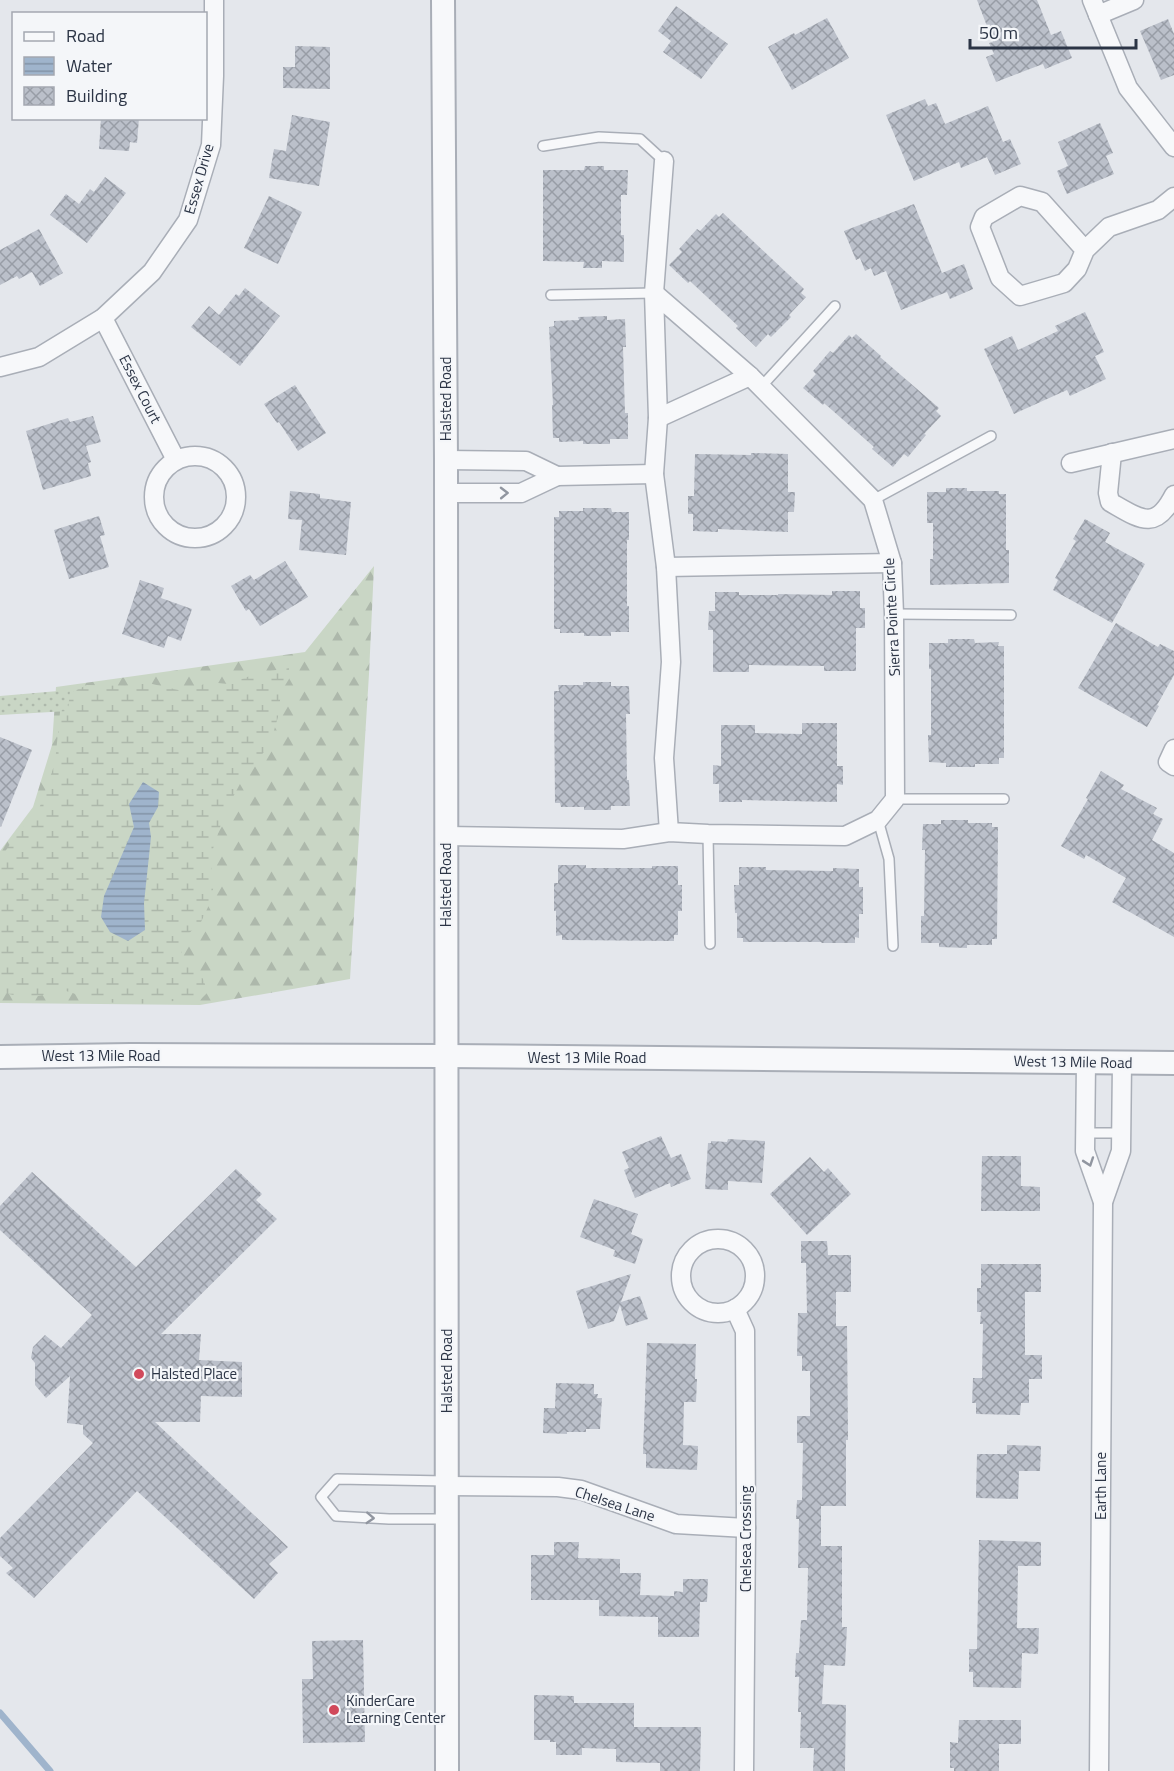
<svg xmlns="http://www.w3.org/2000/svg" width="1174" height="1771" viewBox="0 0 1174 1771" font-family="'Titillium Web',sans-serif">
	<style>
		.forest { fill: url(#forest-firs) }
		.wetland { fill: url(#wetland-marsh) }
		.park { fill: url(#park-dots) }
		.water { fill: url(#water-rules) }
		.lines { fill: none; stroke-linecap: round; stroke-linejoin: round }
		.stream { stroke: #9fb4cc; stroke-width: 7 }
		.building { fill: url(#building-cross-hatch) }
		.service-casing { stroke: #a9aeb7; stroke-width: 12 }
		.minor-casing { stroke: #a9aeb7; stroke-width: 21 }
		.tertiary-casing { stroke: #a9aeb7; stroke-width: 26 }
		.service { stroke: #f7f8fa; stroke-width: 9 }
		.minor { stroke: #f7f8fa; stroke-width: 18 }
		.tertiary { stroke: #f7f8fa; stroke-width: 22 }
		.oneway { stroke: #9196a0 }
		.poi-dot { fill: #d1495b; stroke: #f4f6f9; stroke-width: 2 }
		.labels { text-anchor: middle; stroke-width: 4.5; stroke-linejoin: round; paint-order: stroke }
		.street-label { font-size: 15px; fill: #2b3445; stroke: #f4f6f9 }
		.poi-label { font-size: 15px; fill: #2b3445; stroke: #f4f6f9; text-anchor: start }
	</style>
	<defs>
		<pattern id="forest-firs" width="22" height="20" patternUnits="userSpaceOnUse" patternTransform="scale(1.5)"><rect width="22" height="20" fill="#c9d6c5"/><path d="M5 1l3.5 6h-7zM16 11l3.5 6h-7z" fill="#adb8ab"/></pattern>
		<pattern id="wetland-marsh" width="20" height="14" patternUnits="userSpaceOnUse" patternTransform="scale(1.5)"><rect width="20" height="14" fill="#c9d6c5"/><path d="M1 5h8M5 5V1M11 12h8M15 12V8" fill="none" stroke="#adb8ab"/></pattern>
		<pattern id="park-dots" width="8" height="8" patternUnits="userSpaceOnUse" patternTransform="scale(1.5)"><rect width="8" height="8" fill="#c9d6c5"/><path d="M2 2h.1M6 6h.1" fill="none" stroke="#adb8ab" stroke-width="1.8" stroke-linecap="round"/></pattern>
		<pattern id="water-rules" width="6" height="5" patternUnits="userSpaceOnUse" patternTransform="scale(1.5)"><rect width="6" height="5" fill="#9fb4cc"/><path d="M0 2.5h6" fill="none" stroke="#8293a7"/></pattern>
		<pattern id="building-cross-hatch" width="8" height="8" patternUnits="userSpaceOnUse" patternTransform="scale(1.5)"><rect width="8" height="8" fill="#bbc0ca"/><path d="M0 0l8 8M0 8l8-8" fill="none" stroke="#989da6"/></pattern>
	</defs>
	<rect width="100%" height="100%" fill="#e4e7ec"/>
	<polygon class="forest" points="374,566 369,674 350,979 200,1005 0,1003 0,851 33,807 52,745 56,687 305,652"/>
	<path class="wetland" d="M289 668V679L281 692 278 717 270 744 241 782 225 812 210 858 214 885 209 905 201 922 186 936 179 962C197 973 203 970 207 993L198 1002 174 1001 137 1004 101 1002 66 991 27 998 0 992V859L17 834 39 809 55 763 60 712 66 695 87 685 125 686 148 683 187 692 208 682 228 684 258 673Z"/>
	<polygon class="park" points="70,690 68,711 0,715 0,696"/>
	<polygon class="water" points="143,782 159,792 158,807 149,823 151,837 144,903 145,930 128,941 110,932 101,917 104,896 134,827 129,804"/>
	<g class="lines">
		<polyline class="stream" points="0,1713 50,1771"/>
	</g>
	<g class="building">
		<polygon points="977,0 1037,0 1051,35 1061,31 1072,58 1045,69 1043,64 996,82 986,57 994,54 989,43 993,42"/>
		<polygon points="676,6 728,44 701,79 663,52 671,41 658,31"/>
		<polygon points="827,18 849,58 792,90 768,47 794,33 795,35"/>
		<polygon points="1168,19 1174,34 1174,75 1161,80 1140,31"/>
		<polygon points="295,46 330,47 330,89 283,88 283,67 295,67"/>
		<polygon points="925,99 928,106 936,103 945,124 988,106 1003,142 1010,139 1021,164 995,175 987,157 961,168 959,162 914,181 886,115"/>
		<polygon points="292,115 330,122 319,186 269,178 274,149 286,151"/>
		<polygon points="101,118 139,118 137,143 130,142 129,151 99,149"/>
		<polygon points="1100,123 1113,153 1106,156 1114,174 1067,194 1057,171 1068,166 1058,142"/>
		<polygon points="585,166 604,166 604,170 628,170 627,195 621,195 621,235 624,235 624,262 602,261 602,268 583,268 584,262 543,261 543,170 584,170"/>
		<polygon points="105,177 126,193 87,243 50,215 66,194 79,204 90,189 94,192"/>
		<polygon points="269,196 302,212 278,264 244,248"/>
		<polygon points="914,204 942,273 964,264 973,289 950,299 947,292 901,310 886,271 874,276 871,268 865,271 860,258 856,260 844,231"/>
		<polygon points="723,213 804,289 801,293 806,297 789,315 791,317 771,337 768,334 756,347 736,328 738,326 690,281 688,283 669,265 682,252 679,249 697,229 700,231 716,214 719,217"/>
		<polygon points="39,229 63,273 40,286 32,272 19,279 17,276 0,285 0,250"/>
		<polygon points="245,288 280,316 240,366 191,327 209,306 219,315 236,294 239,296"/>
		<polygon points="1085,312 1104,352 1095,356 1106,379 1070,396 1067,390 1014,414 984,349 1012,336 1018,350 1058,331 1055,326"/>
		<polygon points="607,316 607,320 625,319 626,347 623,347 625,413 628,413 628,439 610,439 610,444 583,444 583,441 559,442 559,438 553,438 552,405 553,405 549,327 554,326 554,321 579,320 578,317"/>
		<polygon points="856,334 881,356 880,357 939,408 936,411 941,416 924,434 926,435 908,457 904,454 893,467 872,449 874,447 824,403 823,405 803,388 816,374 813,371 830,351 833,353 849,335 852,338"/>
		<polygon points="295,385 326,433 298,451 279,422 277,423 264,404"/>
		<polygon points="93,416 101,442 86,446 91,462 88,463 91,476 43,490 26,431 68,418 70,422"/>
		<polygon points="751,453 788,454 788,492 795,492 794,512 788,512 788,532 718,529 718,532 693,531 693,514 688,514 688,496 694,496 695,454 751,455"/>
		<polygon points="946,488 967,488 967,491 999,491 999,494 1006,494 1006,550 1009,550 1009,583 930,585 930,559 933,559 933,523 927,523 927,492 946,492"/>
		<polygon points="290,491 320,494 320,498 351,502 346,555 299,550 302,520 288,519"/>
		<polygon points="583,508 611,508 612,512 629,512 629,540 627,540 627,606 629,606 629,632 611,632 611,636 584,636 584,633 560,633 560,629 554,629 554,517 559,517 559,511 583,511"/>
		<polygon points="99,516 105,535 100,536 109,567 69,579 54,530"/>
		<polygon points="1085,519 1110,533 1105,542 1145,564 1112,623 1053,590 1058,580 1055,578 1076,541 1073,539"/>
		<polygon points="285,561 308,597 260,626 249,609 246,611 231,586 250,575 254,580"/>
		<polygon points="140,580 164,588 161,598 192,609 181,641 168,636 164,648 122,634"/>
		<polygon points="832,591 860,591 860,608 865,608 865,628 856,628 856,671 824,671 824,666 749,665 749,672 713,672 713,630 708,630 709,611 715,611 715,592 739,592 739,595 778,595 778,594 832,595"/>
		<polygon points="1116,623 1158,647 1160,644 1174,651 1174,675 1157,705 1159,706 1147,727 1078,688"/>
		<polygon points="948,639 974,639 975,643 999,642 998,646 1004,646 1004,758 999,758 999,764 975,764 975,767 946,767 946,763 929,762 928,735 931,735 931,669 929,669 929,643 948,643"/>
		<polygon points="583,682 611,682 611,686 629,686 630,714 626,714 627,780 629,780 630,806 611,806 611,810 584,810 584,807 561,807 560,803 555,803 554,691 559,691 558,685 583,685"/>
		<polygon points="802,723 837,723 837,766 843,766 843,785 837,784 837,802 742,800 742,802 719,802 719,784 713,784 713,765 721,766 721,725 755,725 755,733 802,734"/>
		<polygon points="0,737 32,750 1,827 0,826"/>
		<polygon points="1101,771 1124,785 1121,789 1157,808 1153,814 1163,819 1152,840 1174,853 1174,937 1112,902 1126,878 1086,855 1084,859 1061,846 1088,799 1086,798"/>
		<polygon points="941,820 968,820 968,823 992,823 992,827 998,827 997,939 992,939 992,945 967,945 967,948 939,947 939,943 921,943 921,916 924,916 925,850 922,850 923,824 941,824"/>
		<polygon points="558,865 586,865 586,868 652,868 652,866 678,866 678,885 682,885 682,911 678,911 678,935 674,935 674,941 562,940 562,935 556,936 556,911 554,911 554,883 558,883"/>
		<polygon points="739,867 766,867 766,870 833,871 833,868 859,869 859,887 863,887 863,914 859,914 859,938 855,937 855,943 821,943 822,942 743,942 743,938 737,938 737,913 735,913 734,885 739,885"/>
		<polygon points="661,1136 671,1158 681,1154 691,1179 671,1187 670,1183 635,1198 624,1170 629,1168 622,1152"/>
		<polygon points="728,1139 765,1141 762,1183 728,1181 728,1190 705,1189 708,1143 711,1143 711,1141 727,1142"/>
		<polygon points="982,1156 1021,1156 1021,1186 1040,1187 1040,1211 981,1211"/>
		<polygon points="810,1157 824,1172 828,1168 851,1194 807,1235 770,1194"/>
		<polygon points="236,1169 262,1194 256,1200 277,1219 161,1334 201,1334 199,1360 242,1362 242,1397 201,1396 200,1422 155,1422 288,1547 269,1564 278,1573 254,1599 137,1491 34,1598 6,1573 13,1568 0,1556 0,1538 93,1443 83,1434 83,1425 67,1423 70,1376 46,1398 35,1385 35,1363 31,1358 33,1347 45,1335 61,1348 92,1315 0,1230 0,1206 32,1172 136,1267"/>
		<polygon points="594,1199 638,1214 631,1234 643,1239 635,1264 613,1256 615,1250 580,1237"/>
		<polygon points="801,1241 827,1241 828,1255 851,1255 851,1292 836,1292 836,1326 847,1326 848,1440 846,1440 846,1506 821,1506 821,1546 842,1546 842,1627 847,1627 845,1666 824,1665 822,1704 846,1705 845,1771 813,1771 814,1748 800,1748 801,1712 798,1712 799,1677 795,1677 796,1653 799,1653 801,1620 807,1620 808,1568 798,1568 799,1519 796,1519 797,1500 802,1500 803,1443 797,1443 797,1416 810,1416 810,1371 802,1371 802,1356 797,1356 798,1313 807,1313 806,1263 801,1263"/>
		<polygon points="981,1264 1041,1264 1041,1292 1025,1292 1025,1355 1042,1355 1042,1379 1029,1379 1029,1403 1021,1403 1020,1415 976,1414 976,1403 972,1403 973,1378 982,1378 983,1324 980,1324 981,1312 977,1312 977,1288 981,1288"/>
		<polygon points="631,1274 621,1302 640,1296 648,1319 626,1326 620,1305 614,1321 588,1329 576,1291"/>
		<polygon points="647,1343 696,1344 695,1379 697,1379 696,1402 684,1402 683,1445 698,1446 697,1470 646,1468 646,1454 643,1454"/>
		<polygon points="556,1383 594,1384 594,1394 598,1394 597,1398 602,1398 600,1429 586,1429 586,1432 567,1432 567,1434 543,1433 544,1408 555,1408"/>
		<polygon points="1007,1445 1041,1446 1040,1471 1019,1471 1018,1499 976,1498 977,1454 1007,1454"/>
		<polygon points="979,1540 1041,1542 1041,1566 1018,1566 1017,1628 1039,1628 1038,1654 1022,1653 1021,1688 973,1687 973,1672 969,1672 969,1649 977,1649"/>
		<polygon points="554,1542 579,1542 578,1558 620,1559 620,1573 641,1573 640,1595 674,1596 674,1591 683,1592 683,1579 708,1579 707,1602 700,1602 699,1637 658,1637 658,1617 599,1616 599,1600 531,1600 531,1555 554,1555"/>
		<polygon points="363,1640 365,1742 303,1743 302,1679 313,1679 312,1641"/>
		<polygon points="534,1695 574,1696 574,1703 634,1703 634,1727 701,1727 700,1771 660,1771 660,1763 616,1762 616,1749 582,1748 582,1755 556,1755 556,1742 550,1742 550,1740 534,1740"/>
		<polygon points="959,1720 1021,1720 1021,1744 999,1744 999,1771 954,1771 954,1768 950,1768 950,1742 958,1743"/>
	</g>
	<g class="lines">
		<defs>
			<g id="service">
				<polyline points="543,146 599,137 640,139 664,161"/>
				<polyline points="551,295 654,293"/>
				<polyline points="761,387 835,306"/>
				<polyline points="873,500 991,436"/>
				<polyline points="894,614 1011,615"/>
				<polyline points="895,799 1004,799"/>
				<polyline points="878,820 889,859 893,946"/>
				<polyline points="708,834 710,944"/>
				<polyline points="1085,1133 1121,1133"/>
				<polyline points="446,1481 337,1479 321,1497 336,1516 389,1519 447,1519"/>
			</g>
			<g id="minor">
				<polyline points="1092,0 1128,88 1174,147"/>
				<polyline points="1098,15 1134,0"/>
				<polyline points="1085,250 1042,202 1020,196 984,217 980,227 1000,278 1020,296 1064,283 1077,269 1085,250 1109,227 1158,210 1174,197"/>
				<polyline points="654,293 664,161"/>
				<polyline points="103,318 176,460"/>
				<polyline points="0,367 39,357 103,318 152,272 188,220 211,145 214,76 214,0"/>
				<polyline points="658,418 750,376"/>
				<path d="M1112 453 1108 493 1110 502C1140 519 1155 532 1174 495"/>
				<circle cx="195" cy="497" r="41"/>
				<polyline points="1071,463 1174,439"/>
				<polyline points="557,476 654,474"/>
				<polyline points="446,493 521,493 557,476 526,461 446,460"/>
				<polyline points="666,567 892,563"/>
				<polyline points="1174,749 1168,762 1174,766"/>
				<polyline points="446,836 623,839 669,832 708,834 845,836 878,820 895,799 894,614 892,563 873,500 750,376 654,293 658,418 654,474 666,567 671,662 664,758 669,832"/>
				<polyline points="1086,1062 1085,1151 1103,1202"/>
				<circle cx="718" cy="1276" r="37"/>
				<polyline points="735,1309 745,1331 746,1528 744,1771"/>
				<polyline points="447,1486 558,1487 581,1490 676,1524 746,1528"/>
				<polyline points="1099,1771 1103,1202 1121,1151 1122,1062"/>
			</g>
			<g id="tertiary">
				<polyline points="443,0 446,460 447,1771"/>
				<polyline points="0,1057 131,1055 446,1056 1174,1063"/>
			</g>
		</defs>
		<use href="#service" class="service-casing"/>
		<use href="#minor" class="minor-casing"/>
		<use href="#tertiary" class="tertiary-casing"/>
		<use href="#service" class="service"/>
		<use href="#minor" class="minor"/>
		<use href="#tertiary" class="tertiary"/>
	</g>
	<defs><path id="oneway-chevron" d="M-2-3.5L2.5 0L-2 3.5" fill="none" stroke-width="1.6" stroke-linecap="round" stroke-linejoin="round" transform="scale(1.5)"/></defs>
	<g class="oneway">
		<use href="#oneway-chevron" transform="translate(504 493) rotate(-1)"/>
		<use href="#oneway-chevron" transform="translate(1089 1162) rotate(71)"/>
		<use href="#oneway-chevron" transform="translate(370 1518) rotate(3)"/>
	</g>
	<g class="poi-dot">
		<circle cx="139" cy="1374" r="6"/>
		<circle cx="334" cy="1710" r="6"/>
	</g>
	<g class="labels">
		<g class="street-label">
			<text transform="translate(199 179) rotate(-74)" y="5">Essex Drive</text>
			<text transform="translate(140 389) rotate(63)" y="5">Essex Court</text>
			<text transform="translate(446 399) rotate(-90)" y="5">Halsted Road</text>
			<text transform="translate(892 617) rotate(-93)" y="5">Sierra Pointe Circle</text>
			<text transform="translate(446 885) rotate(-90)" y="5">Halsted Road</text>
			<text x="101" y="1061">West 13 Mile Road</text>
			<text x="587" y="1063">West 13 Mile Road</text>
			<text transform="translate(1073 1062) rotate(1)" y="5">West 13 Mile Road</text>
			<text transform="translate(447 1371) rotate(-90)" y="5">Halsted Road</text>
			<text transform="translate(1101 1486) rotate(-90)" y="5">Earth Lane</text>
			<text transform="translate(615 1504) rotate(18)" y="5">Chelsea Lane</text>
			<text transform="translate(746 1539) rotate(-90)" y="5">Chelsea Crossing</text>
		</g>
		<g class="poi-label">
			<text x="151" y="1379">Halsted Place</text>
			<text x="346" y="1706">KinderCare<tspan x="346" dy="17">Learning Center</tspan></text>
		</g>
	</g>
	<rect x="12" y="12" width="195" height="108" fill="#f4f6f9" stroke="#a4a8b1" stroke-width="1.5"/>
	<rect x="24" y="32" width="30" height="9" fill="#f7f8fa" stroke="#a4a8b1" stroke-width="1.5"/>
	<text x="66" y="42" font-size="18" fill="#2b3445">Road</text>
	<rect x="24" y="57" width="30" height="18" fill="url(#water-rules)" stroke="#a4a8b1" stroke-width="1.5"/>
	<text x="66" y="72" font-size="18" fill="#2b3445">Water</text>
	<rect x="24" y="87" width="30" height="18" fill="url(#building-cross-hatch)" stroke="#a4a8b1" stroke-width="1.5"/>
	<text x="66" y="102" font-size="18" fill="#2b3445">Building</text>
	<path d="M970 39v9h166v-9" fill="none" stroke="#2b3445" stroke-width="3"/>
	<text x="979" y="39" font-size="18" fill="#2b3445" stroke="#f4f6f9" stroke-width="4.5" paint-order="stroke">50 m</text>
</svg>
